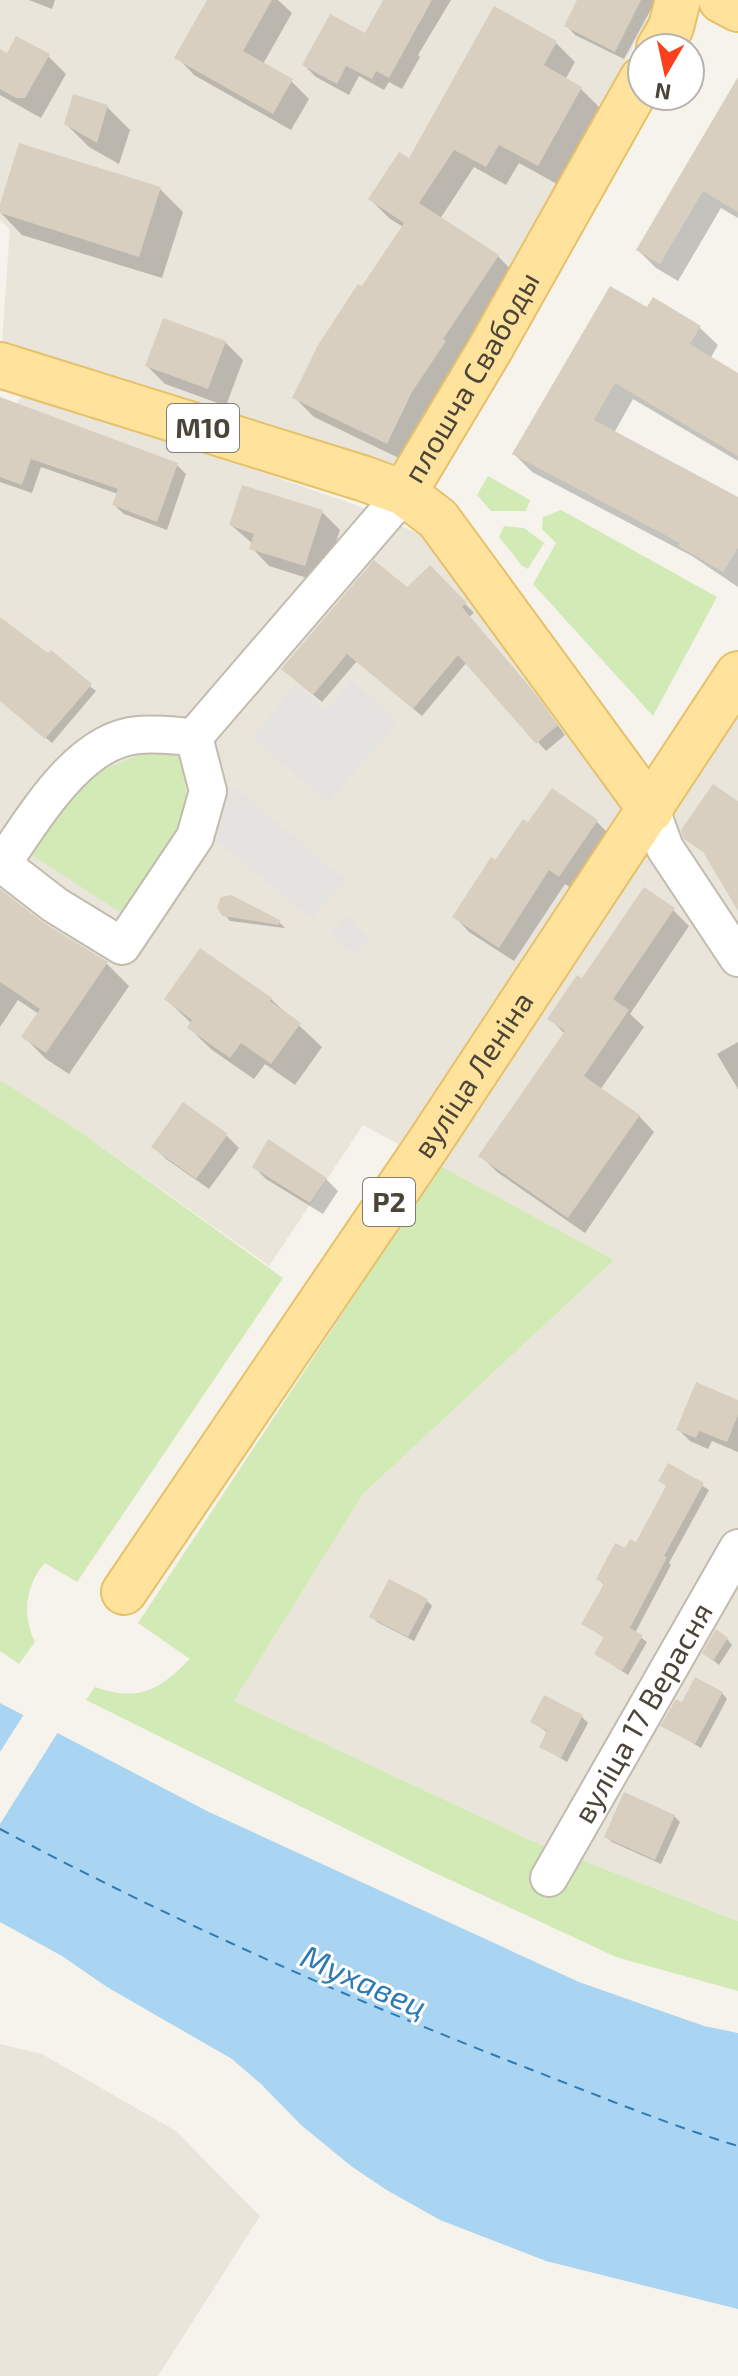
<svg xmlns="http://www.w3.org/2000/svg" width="738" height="2376" viewBox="0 0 738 2376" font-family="'Exo 2',sans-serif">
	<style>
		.residential { fill: #eae5da }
		.green { fill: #d2eab5 }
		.parking { fill: #e5e3e0 }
		.water { fill: #a9d4f2 }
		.pier { fill: #f6f3ec }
		.shadow { fill: #0003 }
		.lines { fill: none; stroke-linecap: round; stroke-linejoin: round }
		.ferry { stroke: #2e7ab2; stroke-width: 2; stroke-dasharray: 10 8; stroke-linecap: butt }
		.building { fill: #d8cfc1 }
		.minor-casing { stroke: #c2bbae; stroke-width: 40 }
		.major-casing { stroke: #e6c16a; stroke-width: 48 }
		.minor { stroke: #fff; stroke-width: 36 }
		.major { stroke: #ffe39c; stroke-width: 44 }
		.labels { text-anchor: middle; stroke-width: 6; stroke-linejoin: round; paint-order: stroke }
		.shield { fill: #fff; stroke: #817c74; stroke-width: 2 }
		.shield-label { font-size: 28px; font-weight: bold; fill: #4b4439 }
		.street-label { font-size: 30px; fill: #4b4439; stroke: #fff }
		.water-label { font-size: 32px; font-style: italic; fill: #2e7ab2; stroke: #fff }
	</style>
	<rect width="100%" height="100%" fill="#f6f3ec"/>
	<g class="residential">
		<polygon points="0,0 659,0 401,466 2,342 10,229 0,220"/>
		<polygon points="25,390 356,505 440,544 667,814 738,705 738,1921 530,1840 234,1701 363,1494 614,1260 363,1125 269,1266 86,1136 0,1097 0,431"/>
		<polygon points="0,2044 42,2054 176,2131 260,2216 158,2376 0,2376"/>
	</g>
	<g class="green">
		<polygon points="488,476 530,500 526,511 491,511 477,495"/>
		<polygon points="561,510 717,597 653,716 533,584 556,543 542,529 543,517"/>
		<polygon points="504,526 524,528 544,543 528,569 522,566 499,537"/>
		<polygon points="168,742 184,754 186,801 178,835 120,912 29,853 71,795 99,772"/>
		<path d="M0 1080 86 1136 283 1278 77 1582 45 1563C25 1585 22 1616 35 1642L19 1664 0 1651Z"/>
		<path d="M440 1166 614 1260 363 1494 234 1701 530 1840 738 1921V1991L616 1957 433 1872 86 1700 95 1687C139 1702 158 1691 190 1659L138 1623Z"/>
	</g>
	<g class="parking">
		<polygon points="352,680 398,722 328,803 252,738 296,684 325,711"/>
		<polygon points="233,785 346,880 312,919 205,832"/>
		<polygon points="346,916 371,939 355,955 330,934"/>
	</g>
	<polygon class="water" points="0,1703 209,1812 579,1982 704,2026 738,2033 738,2309 546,2261 440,2220 385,2189 351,2166 301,2125 261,2084 232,2059 107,1987 62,1956 0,1922"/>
	<polygon class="pier" points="26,1711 60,1729 0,1824 0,1752"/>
	<g class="shadow">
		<polygon points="29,0 55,0 52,9"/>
		<polygon points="209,0 278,0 292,13 263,64 291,81 309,99 291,130 194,75 177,57"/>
		<polygon points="385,0 451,0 418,55 420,57 402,89 389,82 384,90 359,76 349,95 316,77 304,65 366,36"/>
		<polygon points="579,0 656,0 624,59 575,35 566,25"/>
		<polygon points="556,43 575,62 565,80 581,89 600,108 557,184 519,163 506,185 474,167 440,219 498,256 517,276 407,462 314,417 295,398 403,227 389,218 370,199 409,161"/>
		<polygon points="0,52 7,56 48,56 66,74 41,118 0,95"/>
		<polygon points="738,83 738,218 721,208 678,281 656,268 638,250"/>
		<polygon points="107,107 130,130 119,164 89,147 66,124"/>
		<polygon points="160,189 183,212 162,278 22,235 0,212"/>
		<polygon points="648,309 700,328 718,345 710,359 738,376 738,461 633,399 614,433 738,499 738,587 692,556 532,472 514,454"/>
		<polygon points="225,342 243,360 226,406 165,384 147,366"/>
		<polygon points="0,414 177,465 186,474 167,530 124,514 114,505 118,494 41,467 32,493 0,482"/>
		<polygon points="322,512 340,530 323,583 269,566 252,548 253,544 231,525"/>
		<polygon points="430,568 474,613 469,617 538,698 565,735 546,751 467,662 422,716 357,661 322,702 293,678 408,590"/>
		<polygon points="0,619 96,691 52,743 0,698"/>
		<polygon points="552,791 597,822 612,837 574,890 565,884 514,961 469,932 455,917 495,863 529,825"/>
		<polygon points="0,906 43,925 107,964 129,986 69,1074 46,1059 24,1037 39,1014 18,1000 0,1027"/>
		<polygon points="673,910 689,926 630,1014 644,1027 600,1090 639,1116 654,1132 585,1233 497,1172 481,1156 565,1034 550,1019 582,981"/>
		<polygon points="224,914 279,922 285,928 230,921"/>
		<polygon points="166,999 271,999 322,1047 295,1085 265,1064 254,1079 212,1050 189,1028 192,1024"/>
		<polygon points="738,1042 738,1089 717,1054"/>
		<polygon points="183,1105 227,1136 239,1148 209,1189 166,1159 154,1147"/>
		<polygon points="254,1167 326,1179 338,1191 323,1214 266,1179"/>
		<polygon points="738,1402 738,1452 712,1441 708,1449 690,1441 678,1429"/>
		<polygon points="669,1466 709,1490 669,1563 671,1565 635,1633 647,1642 628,1675 596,1654 605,1638 583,1624 605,1586 598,1579 626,1551 637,1544 668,1486 660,1481"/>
		<polygon points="427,1601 432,1606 414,1641 377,1622 372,1616"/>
		<polygon points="727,1639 732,1645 719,1665 704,1653"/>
		<polygon points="722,1693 727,1699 701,1748 663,1725"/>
		<polygon points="545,1698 582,1717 588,1723 567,1762 542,1747 548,1733 533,1722"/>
		<polygon points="674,1816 680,1822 661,1864 612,1842 606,1837"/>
	</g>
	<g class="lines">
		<path class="ferry" d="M0 1829C169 1919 349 1999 527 2068 597 2095 666 2124 738 2146"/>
	</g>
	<g class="building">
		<polygon points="207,0 272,0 243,51 293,79 273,114 174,58"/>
		<polygon points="383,0 432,0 389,78 376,71 372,79 346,66 337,84 302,65 330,14 365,33"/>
		<polygon points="577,0 641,0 615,52 564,26"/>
		<polygon points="494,6 557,41 544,65 582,87 538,166 499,145 486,167 454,150 419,203 499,255 443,339 446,341 412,392 387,444 292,398 318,345 358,284 362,286 404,223 368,199 399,152 409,158"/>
		<polygon points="16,36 50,54 25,98 16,98 0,89 0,49 7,53"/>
		<polygon points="738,77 738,212 703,191 660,264 636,250"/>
		<polygon points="73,94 108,105 97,143 64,124"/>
		<polygon points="19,143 161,187 139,257 0,213 0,204"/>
		<polygon points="610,286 647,307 653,297 701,326 690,344 738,373 738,456 615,383 594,420 738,497 738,548 723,572 678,546 680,543 512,454"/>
		<polygon points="163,318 226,341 208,389 145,366"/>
		<polygon points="0,397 178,463 157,522 112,505 118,489 31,459 22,485 0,477"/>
		<polygon points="242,485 323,510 305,566 249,549 254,534 229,525"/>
		<polygon points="374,560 407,587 430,565 467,603 462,607 530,687 558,725 536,744 458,655 413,709 347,654 313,695 281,669"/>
		<polygon points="0,617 48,653 51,650 92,684 45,739 0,701"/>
		<polygon points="713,784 738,801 738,911 703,852 684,839 681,830"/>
		<polygon points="552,788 598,820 559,877 549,870 499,948 452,917 491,857 495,860 523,819 528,822"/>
		<polygon points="644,887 675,908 613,999 629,1010 584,1076 640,1115 568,1218 478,1156 565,1031 547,1019 577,975 582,978"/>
		<polygon points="0,889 44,923 108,962 46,1053 21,1037 40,1009 0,982"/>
		<polygon points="231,895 280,920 279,925 222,916 217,907 221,897"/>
		<polygon points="200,948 272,998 270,1001 301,1023 271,1064 241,1043 230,1058 187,1028 192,1020 164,999"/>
		<polygon points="183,1102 228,1134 196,1179 151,1147"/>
		<polygon points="268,1139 327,1178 310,1203 252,1167"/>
		<polygon points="696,1382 738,1400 738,1415 727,1442 699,1431 696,1438 676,1430"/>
		<polygon points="668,1463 704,1483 664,1556 667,1557 630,1628 643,1635 622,1671 594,1654 604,1637 581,1624 604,1584 596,1579 615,1543 625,1548 630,1539 636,1542 666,1486 658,1481"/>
		<polygon points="389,1579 428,1599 408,1637 369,1617"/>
		<polygon points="716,1629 728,1638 713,1661 702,1653"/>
		<polygon points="695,1677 723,1692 695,1744 660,1726 676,1699 682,1702"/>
		<polygon points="544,1695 583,1715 561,1758 539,1747 547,1731 530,1722"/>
		<polygon points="624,1792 675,1815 655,1860 604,1837"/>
	</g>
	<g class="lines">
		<defs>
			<g id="minor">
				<path d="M194 737 208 791 195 837 122 946 55 905 2 864C33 820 78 740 138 735 156 733 176 736 194 737L404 493"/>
				<polyline points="651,810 665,848 738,958"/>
				<path id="s1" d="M549 1878 738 1548"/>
			</g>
			<g id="major">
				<polyline points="721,0 738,9"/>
				<polyline points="659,48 671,27 678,0"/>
				<polyline points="0,365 362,478 404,493 438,519 651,810"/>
				<path id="s2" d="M404 493 489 351 642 79"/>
				<path id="s3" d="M124 1592 429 1143 738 674"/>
			</g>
		</defs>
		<use href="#minor" class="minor-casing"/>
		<use href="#major" class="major-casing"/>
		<use href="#minor" class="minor"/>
		<use href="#major" class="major"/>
	</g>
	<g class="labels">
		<g class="shield">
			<rect x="167" y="404" width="72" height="48" rx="6"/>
			<rect x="363" y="1178" width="52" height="48" rx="6"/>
		</g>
		<g class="shield-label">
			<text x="203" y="438">М10</text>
			<text x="389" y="1212">Р2</text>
		</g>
		<g class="street-label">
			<text dy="10" stroke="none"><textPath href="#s2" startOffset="134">плошча Свабоды</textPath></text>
			<text dy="10" stroke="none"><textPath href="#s3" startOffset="624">вуліца Леніна</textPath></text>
			<text dy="10" stroke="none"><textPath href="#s1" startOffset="190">вуліца 17 Верасня</textPath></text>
		</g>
		<g class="water-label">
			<text transform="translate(364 1982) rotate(24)" y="11">Мухавец</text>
		</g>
	</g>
	<g transform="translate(666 72) rotate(189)"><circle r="38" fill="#ffffff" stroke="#b7b4b0" stroke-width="2"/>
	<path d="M0-6L14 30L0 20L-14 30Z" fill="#fc3f1d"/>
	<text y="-12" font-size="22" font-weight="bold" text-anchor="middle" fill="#4b4439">N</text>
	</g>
</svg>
